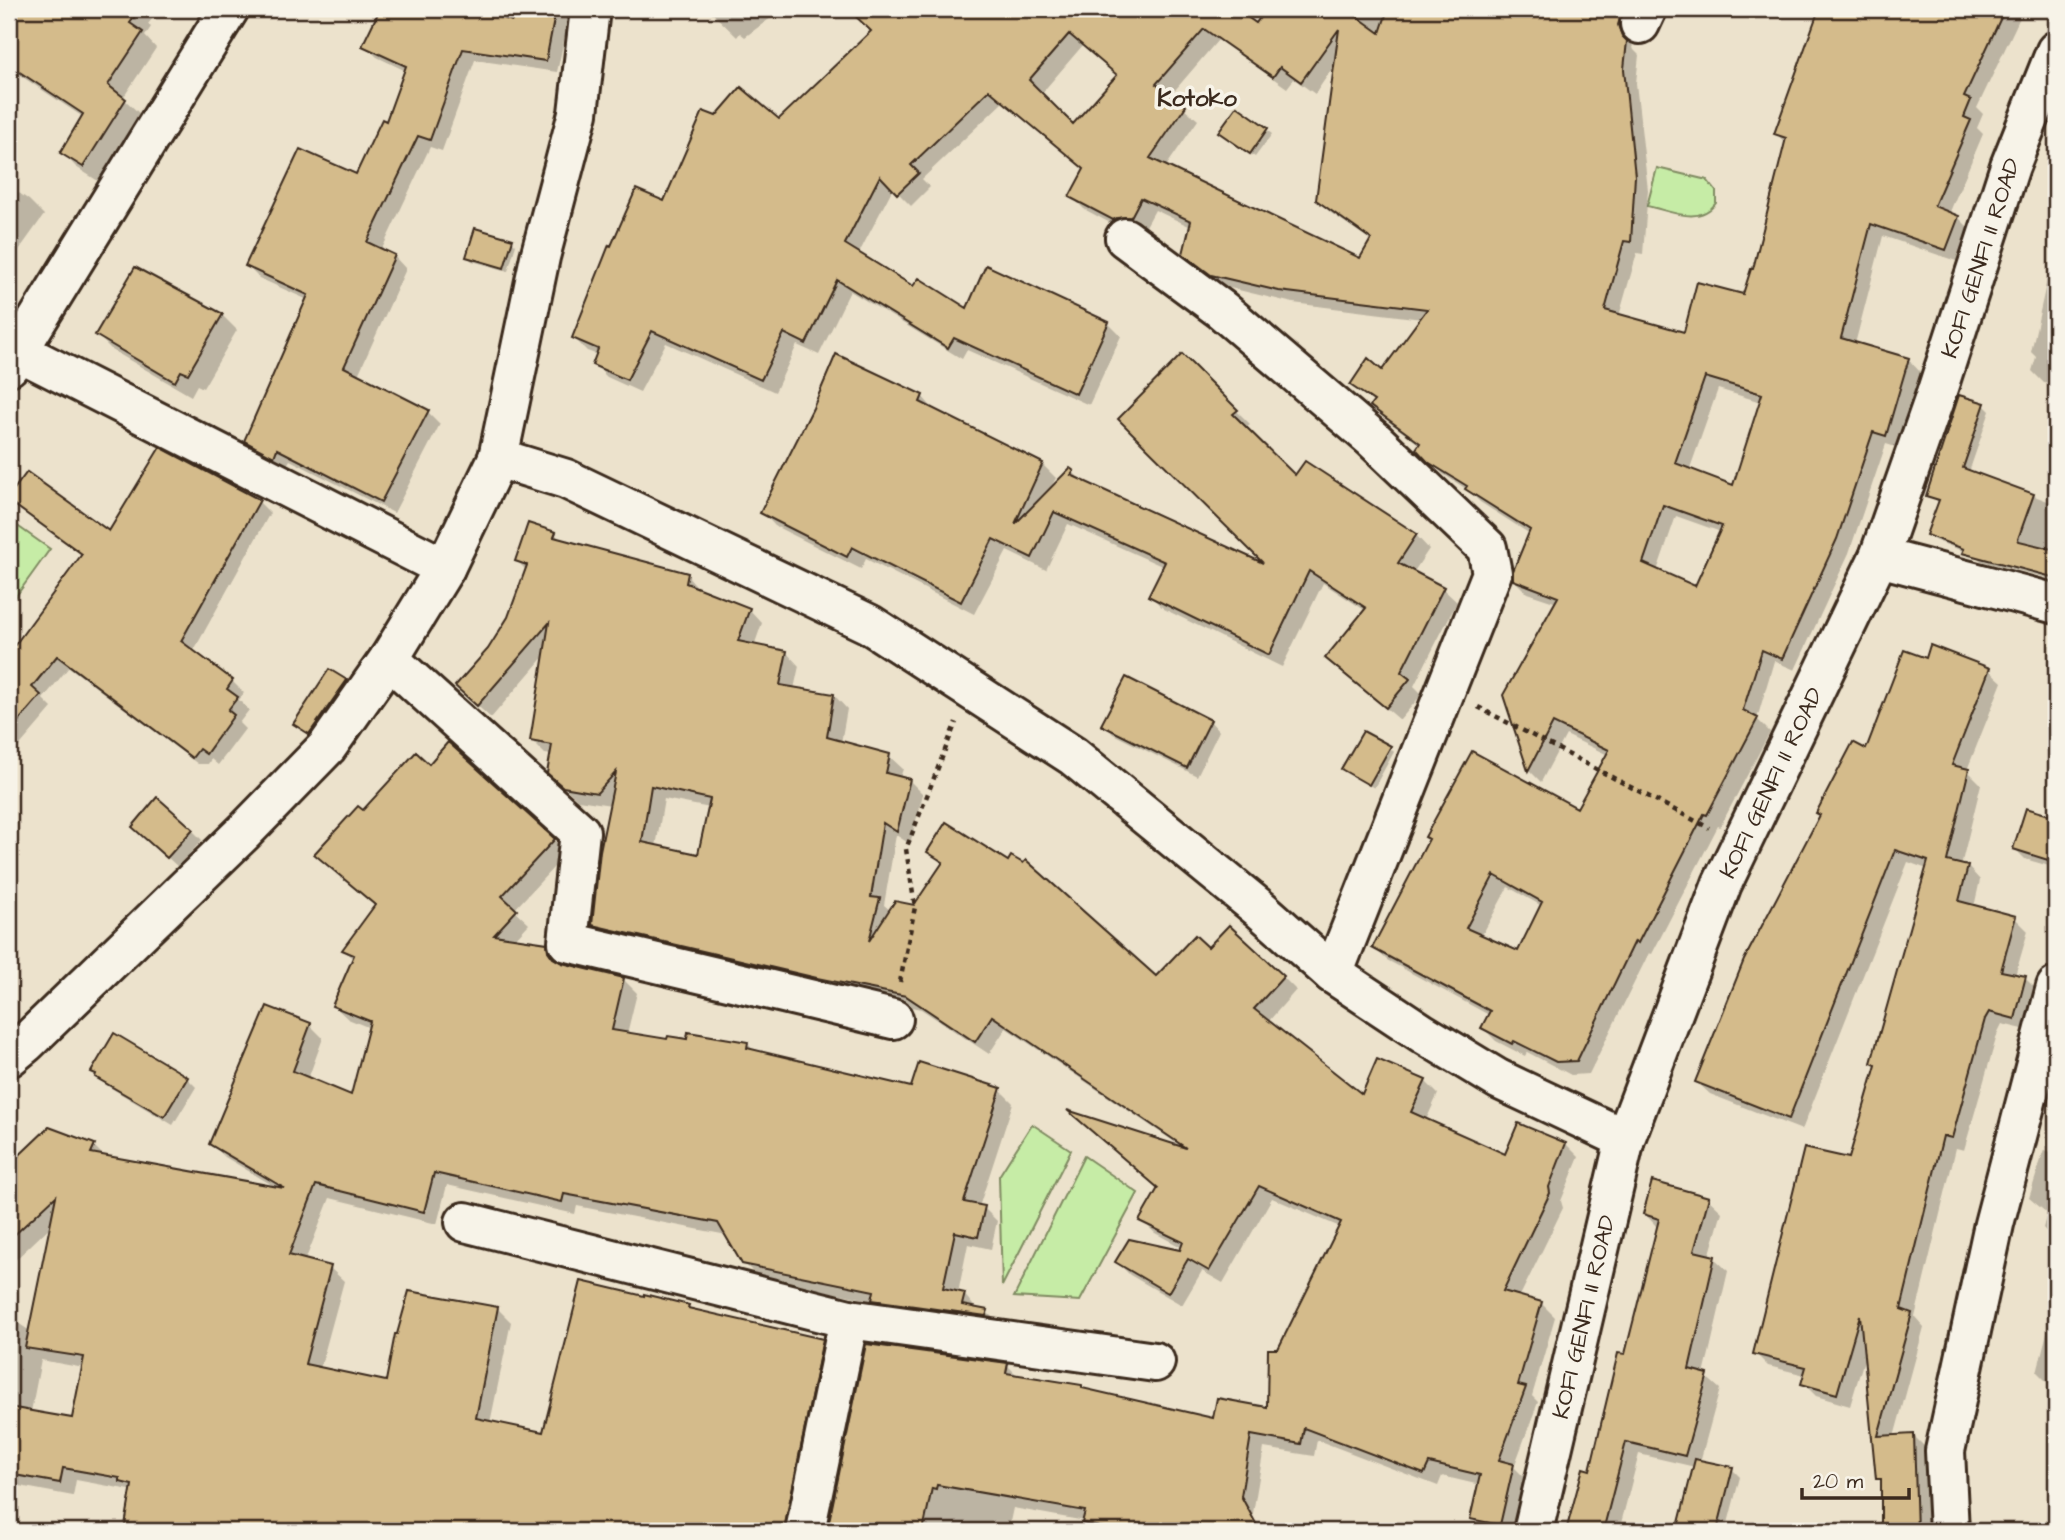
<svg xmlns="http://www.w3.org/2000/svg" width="2065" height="1540" viewBox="0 0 2065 1540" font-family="'Architects Daughter',sans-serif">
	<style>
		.green { fill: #c6eca6; stroke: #808b62; stroke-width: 2 }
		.shadow { fill: #0003; fill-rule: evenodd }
		.building { fill: #d4bb8b; stroke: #3b2a1e; stroke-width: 2; fill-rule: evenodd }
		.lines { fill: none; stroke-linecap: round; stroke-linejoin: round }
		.minor-casing { stroke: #3b2a1e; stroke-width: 44 }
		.path { stroke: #3b2a1e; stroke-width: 4.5; stroke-dasharray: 5 5; stroke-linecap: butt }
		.minor { stroke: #f7f3e8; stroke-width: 38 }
		.labels { text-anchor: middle; stroke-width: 7; stroke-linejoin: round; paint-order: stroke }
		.street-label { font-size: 23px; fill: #3b2a1e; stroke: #f7f3e8 }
		.neighbourhood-label { font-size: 24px; font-weight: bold; fill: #3b2a1e; stroke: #f7f3e8 }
	</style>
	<rect width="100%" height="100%" fill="#ece2cc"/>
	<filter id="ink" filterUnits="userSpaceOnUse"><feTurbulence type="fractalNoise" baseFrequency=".0143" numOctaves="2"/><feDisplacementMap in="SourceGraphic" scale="14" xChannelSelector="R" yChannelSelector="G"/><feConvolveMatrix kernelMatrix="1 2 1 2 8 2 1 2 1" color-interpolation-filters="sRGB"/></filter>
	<g filter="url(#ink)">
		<g class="green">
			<path d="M1657 168 1707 180 1716 191V203C1699 226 1671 211 1647 206Z"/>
			<polygon points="9,520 50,549 9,606"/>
			<polygon points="1032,1124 1071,1150 1002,1286 999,1176"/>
			<polygon points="1084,1156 1138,1193 1080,1301 1014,1297"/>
		</g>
		<g class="shadow">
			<polygon points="22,9 160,9 148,24 151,27 145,36 156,48 123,98 140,114 98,181 76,167 62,152 83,117 9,68 9,29"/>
			<polygon points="382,9 471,9 518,26 519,9 571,9 557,72 475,60 442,151 430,147 381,251 394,256 406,269 358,375 428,412 440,424 394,513 290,460 286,467 258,453 246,441 308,300 259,278 247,266 357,177 387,124 406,71 377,57 364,45"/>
			<polygon points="708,9 783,9 745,37 740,33 737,37"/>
			<path d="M849 9H1233L1256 25 1268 9H1629L1630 39 1634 50 1639 55 1636 83 1648 190 1643 254 1637 253 1619 316 1685 334 1744 296 1754 271 1786 144 1776 133 1820 10 1818 9H2024L1977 108 1983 114 1977 128 1983 134 1949 214 1958 217 1971 230 1959 262 1883 236 1855 344 1909 360 1921 373 1899 448 1886 444 1849 553 1795 670 1774 661 1757 719 1770 732 1720 827 1718 826 1652 954 1649 953 1589 1074 1571 1075 1527 1052 1525 1056 1496 1041 1483 1028 1489 1015 1387 960 1374 948 1578 811 1608 755 1566 735 1541 782 1529 770 1504 695 1557 603 1527 593 1514 580 1530 534 1480 502 1468 490 1443 474 1418 449 1420 445 1385 419 1372 406 1374 403 1352 385 1382 373 1422 319 1293 303 1226 287 1198 266 1185 253 1191 227 1155 210 1144 230 1127 232 1084 209 1071 196 1086 170 1003 102 922 179 930 187 911 206 893 188 858 255 914 289 968 310 1108 323 1121 336 1089 405 967 350 962 359 850 291 819 355 797 345 775 392 666 343 640 392 607 377 594 364 598 355 587 351 574 338 665 203 779 121 873 31ZM1218 40 1287 88 1294 79 1315 94 1336 63 1318 200 1331 213 1372 241 1361 260 1165 168 1198 120 1170 96ZM1083 45 1118 76 1073 126 1041 94ZM1718 389 1761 402 1735 487 1689 471ZM1676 516 1721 532 1696 588 1657 571ZM1508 887 1542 906 1519 954 1481 937Z"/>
			<polygon points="1237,109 1272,134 1255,157 1225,136"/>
			<polygon points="9,186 29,200 44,215 9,264"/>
			<polygon points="512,241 516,245 508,271 472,261 468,257"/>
			<polygon points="2051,262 2056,264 2056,385 2044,383 2032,371 2036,357 2031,352"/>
			<polygon points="9,298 31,318 9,347"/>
			<polygon points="222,315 237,330 203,388 197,385 191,396 112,350 97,335"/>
			<polygon points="1182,357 1250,424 1245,428 1295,478 1416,535 1429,549 1413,573 1443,589 1457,602 1414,686 1422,694 1400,720 1328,658 1366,611 1323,583 1282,667 1164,609 1150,596 1164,567 1068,524 1046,570 1007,551 974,614 866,559 861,569 775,526 762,512 922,396 935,411 1042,464 1056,478 1049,491 1073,472 1084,483 1270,568"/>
			<polygon points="1984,405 1990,411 1969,472 2056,504 2056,580 1981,561 1976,556 1934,540 1928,534 1940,503 1928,495"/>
			<polygon points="27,474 109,534 258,501 270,513 193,652 232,681 244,693 239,700 249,710 239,723 245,729 218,765 211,759 208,764 198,764 69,667 43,699 52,708 9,758 9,668 21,654 83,556 21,511 9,499"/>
			<path d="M555 534 562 541 687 575 700 590 749 609 762 623 754 646 786 652 799 666 794 689 834 695 847 709 841 743 889 756 903 769 900 778 909 780 923 794 910 844 896 835 884 905 891 911 915 907 943 865 929 851 1156 978 1208 950 1283 977 1296 990 1268 1022 1362 1096 1425 1081 1438 1094 1426 1120 1506 1156 1566 1144 1579 1157 1561 1201 1563 1208 1519 1298 1542 1304 1555 1317 1532 1396 1538 1402 1514 1467 1526 1479 1514 1531H1485L1472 1518 1480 1485 1442 1476 1438 1486 1317 1440 1314 1456 1264 1448 1250 1531 1239 1520 1236 1531H1082L1085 1521 1013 1508 1008 1531H829L868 1345 1007 1365 1018 1376 1082 1387 1085 1390 1215 1420 1269 1409 1280 1351 1340 1227 1272 1198 1223 1283 1202 1271 1182 1305 1130 1275 1117 1262 1181 1252 1183 1248 1155 1233 1141 1220 1160 1189 1073 1114 1182 1147 1006 1028 989 1054 921 1009 831 991 607 938 594 925 611 805 578 800 563 786 552 755 545 754 532 741 545 655 491 718 471 700 490 650 509 618 527 571 517 561ZM664 799 710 808 699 856 656 847Z"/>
			<polygon points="1927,661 1989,670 2002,682 1967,770 1981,784 1961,866 1968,867 1980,880 1974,907 2015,918 2028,931 2015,976 2025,978 2038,991 2027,1030 2002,1024 1998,1032 1964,1150 1956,1148 1915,1317 1924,1327 1894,1437 1913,1435 1926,1448 1930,1531 1889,1531 1883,1524 1883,1483 1878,1478 1866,1353 1850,1406 1816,1396 1803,1383 1805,1375 1768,1366 1755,1353 1850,1160 1877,1067 1873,1063 1927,869 1908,862 1802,1130 1710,1094 1697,1082 1867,752"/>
			<polygon points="329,671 350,686 314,737 300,727"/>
			<polygon points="1210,721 1219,731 1197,776 1113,734 1104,724"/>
			<polygon points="1390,748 1394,752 1374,788 1343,769"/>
			<path d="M429 766 554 840 567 853 514 910 529 924 514 940 546 945 559 958 560 964 623 979 637 993 627 1034 668 1041 747 1043 755 1052 912 1089 1000 1090 1013 1103 979 1207 984 1208 997 1221 991 1249 968 1244 958 1293 964 1294 977 1310 987 1312 1000 1325 887 1313 875 1301 758 1277 744 1263 727 1235 577 1206 575 1214 447 1185 437 1224 330 1198 305 1261 330 1268 344 1281 320 1369 387 1383 498 1309 511 1322 490 1423 544 1434 688 1306 692 1310 822 1340 835 1354 798 1531H255L243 1529 242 1531H125L133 1493 130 1490 76 1480 73 1496 9 1484V1317L30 1331 52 1225 9 1266V1167L50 1129 94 1146 105 1157 277 1188 225 1157 211 1144 310 1025 323 1038 308 1079 352 1097 370 1028 348 1019 334 1006 354 960 344 950 377 906 363 813ZM41 1360 84 1368 74 1420 31 1412Z"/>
			<polygon points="2027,811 2056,819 2056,868 2025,859 2015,849"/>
			<polygon points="192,830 202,840 178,867 144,836"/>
			<polygon points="94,1072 187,1078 196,1087 173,1125 106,1085"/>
			<polygon points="2044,1150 2056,1153 2056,1242 2043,1228 2047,1213 2029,1198"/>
			<polygon points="1708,1199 1722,1212 1709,1257 1714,1258 1728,1271 1704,1375 1720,1389 1700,1462 1732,1469 1740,1477 1726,1531 1679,1531 1695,1467 1639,1454 1619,1531 1568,1531 1584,1470 1591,1472 1626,1356 1658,1228 1645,1214"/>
			<polygon points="2056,1297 2056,1387 2051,1386 2037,1372"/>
			<polygon points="2056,1433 2056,1460 2050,1453"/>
			<polygon points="9,1525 30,1531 9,1531"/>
		</g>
		<g class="building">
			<polygon points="20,9 140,9 130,23 143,32 108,85 126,99 83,167 60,153 83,114 9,65 9,26"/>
			<polygon points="380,9 476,9 512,21 515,9 556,9 546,61 463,49 430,140 418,136 367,242 395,255 344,367 429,410 381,502 277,449 274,457 244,441 308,295 245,266 300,149 356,174 382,119 386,121 406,66 362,46"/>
			<path d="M848 9H1236L1256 23 1266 9H1354L1351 12 1380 33 1388 9H1623L1618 25 1622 36 1627 41 1624 69 1635 176 1631 242 1624 241 1605 310 1684 332 1697 282 1743 294 1751 269H1753L1786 138 1774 134 1819 9H2005L1964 97 1971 100 1964 117 1971 120 1934 206 1959 216 1946 250 1871 224 1841 338 1909 358 1886 436 1873 432 1837 539 1782 659 1762 650 1743 710 1758 718 1707 815 1704 814 1638 943 1635 941 1577 1061 1556 1062 1514 1041 1512 1044 1481 1028 1490 1011 1372 948 1429 839 1425 837 1472 751 1577 808 1609 750 1553 723 1528 771 1503 695 1558 597 1513 580V571L1530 530 1465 489 1467 486 1428 462 1416 449 1420 443 1370 406 1374 401 1350 385 1368 358 1382 370 1427 309 1279 291 1211 275 1183 254 1191 221 1141 198 1131 217 1117 218 1113 220 1069 197 1084 169 989 90 911 165 919 173 897 194 880 176 845 244 913 286 919 278 967 308 986 265 1109 322 1076 394 954 338 948 348 837 280 806 344 784 333 761 380 652 331 627 380 592 365 598 349 572 338 609 245 611 246 636 189 664 201 703 111 716 116 741 87 779 119 871 31ZM1204 29 1273 77 1280 67 1301 82 1339 29 1316 200 1371 239 1360 258 1150 158 1186 106 1156 84ZM1069 34 1117 75 1073 124 1029 80ZM1705 377 1762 394 1733 485 1675 463ZM1663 505 1722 526 1695 586 1643 563ZM1494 875 1542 902 1518 951 1466 928Z"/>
			<polygon points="1237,106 1268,128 1250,154 1218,132"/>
			<polygon points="475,228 513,239 504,268 466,257"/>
			<polygon points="135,267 223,314 188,374 181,371 175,382 95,335"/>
			<polygon points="836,354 923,395 920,402 1043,463 1015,524 1070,468 1074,471 1071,475 1263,563 1118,419 1182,354 1238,410 1233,414 1295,475 1305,461 1417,534 1398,563 1444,587 1401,672 1410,679 1386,708 1325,658 1366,608 1309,571 1269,655 1148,596 1165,562 1054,512 1032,558 993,539 961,602 852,547 847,557 760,513 813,408"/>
			<polygon points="1959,395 1985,403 1963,468 2034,494 2018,539 2019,541 2056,550 2056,578 1962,553 1964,549 1926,535 1939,500 1926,496"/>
			<polygon points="160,447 260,500 181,641 233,680 227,689 238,697 228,710 234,715 206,754 199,749 192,758 57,656 32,687 41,695 9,732 9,653 82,554 9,501 9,496 27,472 109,531"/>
			<path d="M528 523 556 532 554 537 688 573 686 583 750 608 738 641 787 651 780 685 834 694 827 737 890 754 886 773 910 779 897 832 883 823 871 897 880 898 869 941 895 901 914 905 943 862 927 852 946 822 1008 861 1011 856 1023 863 1026 860 1156 976 1195 935 1208 947 1229 925 1284 976 1254 1009 1362 1094 1377 1059 1426 1080 1411 1112 1505 1154 1518 1123 1566 1143 1549 1187 1550 1193 1503 1291 1542 1302 1518 1385 1526 1387 1499 1460 1514 1464 1500 1525 1470 1519 1480 1475 1429 1463 1424 1474 1304 1428 1301 1444 1251 1435 1241 1496 1260 1531H1118L1082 1523 1085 1511 937 1485 936 1489 932 1488 923 1531H827L866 1344 1008 1363 1006 1373 1082 1385V1388L1213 1418 1217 1398 1267 1407 1268 1349H1278L1341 1222 1259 1186 1209 1271 1188 1259 1168 1293 1115 1262 1129 1239 1180 1250 1183 1242 1139 1221 1158 1188 1067 1110 1186 1148 992 1016 975 1042 906 996 817 978 592 925 600 851 616 772 597 793 563 787 547 773 552 745 530 741 549 623 477 706 455 686 488 649 508 617 527 565 515 561ZM651 786 710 799 698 854 642 842Z"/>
			<polygon points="1930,645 1990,668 1952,765 1969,769 1947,861 1968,866 1959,901 2016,916 2001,971 2026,976 2015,1019 1989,1012 1985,1019 1952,1138 1943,1136 1901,1309 1912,1313 1878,1436 1914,1434 1917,1531 1887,1531 1887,1525 1881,1525 1881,1479 1876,1479 1860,1315 1837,1394 1801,1384 1806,1367 1753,1354 1804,1148 1849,1158 1876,1065 1871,1063 1928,861 1895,850 1789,1119 1695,1082 1744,960 1820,815 1816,813 1853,742 1866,749 1904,650 1926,658"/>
			<polygon points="329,669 347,680 309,734 293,724"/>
			<polygon points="1126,677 1211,720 1187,768 1101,725"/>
			<polygon points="1363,731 1391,746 1369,785 1341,769"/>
			<polygon points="448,742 555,839 502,896 517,910 494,935 547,943 548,951 553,958 562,963 624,978 612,1030 667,1039 668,1036 687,1039 688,1032 748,1042 747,1048 911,1087 919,1062 1001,1088 964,1202 985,1206 978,1237 955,1232 943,1288 965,1293 962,1305 988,1310 986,1316 872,1300 874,1291 742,1264 718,1223 564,1194 562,1202 434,1173 424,1212 316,1185 289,1255 331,1266 305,1364 386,1381 395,1334 397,1334 409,1291 498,1307 476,1418 543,1432 581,1281 644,1296 644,1294 689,1305 688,1308 823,1339 784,1531 124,1531 132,1485 120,1482 120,1478 63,1468 60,1483 9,1474 9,1407 72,1418 84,1357 25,1348 56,1196 9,1240 9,1165 49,1127 95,1144 91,1153 284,1188 209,1144 267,1006 311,1023 293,1071 351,1095 370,1021 332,1006 354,955 342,950 375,905 314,854 358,806 363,810 416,752 429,764"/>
			<polygon points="157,797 193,829 167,858 132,827"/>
			<polygon points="2026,808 2056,817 2056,834 2048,860 2013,849"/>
			<polygon points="114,1033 188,1077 164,1117 95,1077 96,1074 91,1072"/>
			<polygon points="1652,1181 1709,1197 1694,1251 1715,1256 1689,1369 1708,1374 1685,1456 1626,1442 1603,1531 1566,1531 1583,1468 1590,1470 1618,1353 1625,1354 1659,1219 1643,1214"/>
			<polygon points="1695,1459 1733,1467 1717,1531 1677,1531"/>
		</g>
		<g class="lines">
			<defs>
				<g id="minor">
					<polyline points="590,9 578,113 540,257 498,458 566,479 869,624 1073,756 1260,909 1333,974 1422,1033 1498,1079 1625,1139"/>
					<polyline points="1640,24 1647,9"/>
					<polyline points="1125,238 1222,310 1373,439 1487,548 1492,573 1333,974"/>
					<polyline points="18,351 445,568"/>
					<polyline points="9,366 229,9"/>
					<polyline points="1879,557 2056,604"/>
					<polyline points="389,659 580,832 568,942 893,1019"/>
					<polyline points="9,1057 26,1043 245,831 327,747 389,659 445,568 498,458"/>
					<polyline points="465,1222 849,1319 805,1531"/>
					<polyline points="849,1319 1155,1362"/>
					<path id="s1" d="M1533 1531 1625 1139 1722 884 1879 557 1935 397 2010 166 2056 51"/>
					<polyline points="1949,1531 1945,1451 1994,1224 2056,987"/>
				</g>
			</defs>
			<use href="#minor" class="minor-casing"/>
			<g class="path">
				<polyline points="1478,707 1709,828"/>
				<polyline points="900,982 915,907 906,849 956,722"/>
			</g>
			<use href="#minor" class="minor"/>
		</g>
	</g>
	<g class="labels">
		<g class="street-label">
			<text dy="8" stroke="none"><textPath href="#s1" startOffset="1354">KOFI GENFI II ROAD</textPath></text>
			<text dy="8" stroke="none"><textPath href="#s1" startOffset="788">KOFI GENFI II ROAD</textPath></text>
			<text dy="8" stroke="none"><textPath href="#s1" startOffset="220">KOFI GENFI II ROAD</textPath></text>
		</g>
		<g class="neighbourhood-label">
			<text x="1197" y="106">Kotoko</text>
		</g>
	</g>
	<rect width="2065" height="1540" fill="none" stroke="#f7f3e8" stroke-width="35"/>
	<rect x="18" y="18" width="2030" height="1505" fill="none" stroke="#3b2a1e" stroke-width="2.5" filter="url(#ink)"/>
	<path d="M1802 1488v10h107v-10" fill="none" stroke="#3b2a1e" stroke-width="3.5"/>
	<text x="1813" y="1488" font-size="21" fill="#3b2a1e" stroke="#f7f3e8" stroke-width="5" paint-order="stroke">20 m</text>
</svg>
